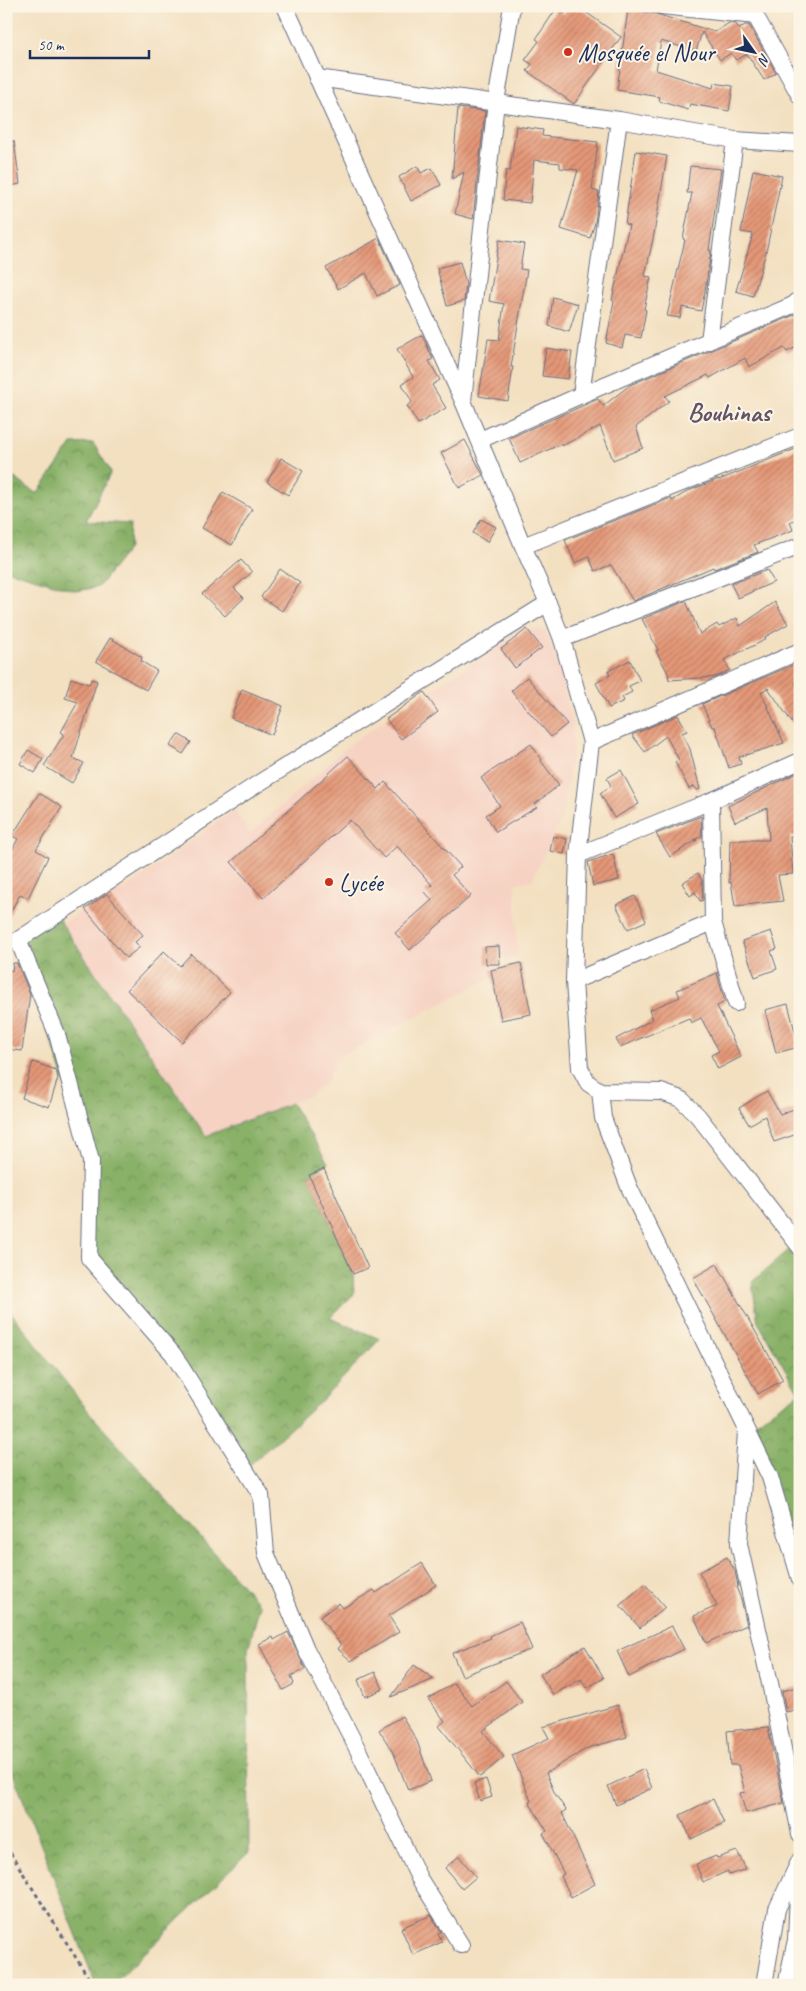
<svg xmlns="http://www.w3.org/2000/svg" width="806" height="1991" viewBox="0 0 806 1991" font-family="Caveat,sans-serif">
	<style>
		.built { fill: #f6d2c3 }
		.forest { fill: url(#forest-crowns); stroke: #527063 }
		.building { fill: url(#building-hatch) }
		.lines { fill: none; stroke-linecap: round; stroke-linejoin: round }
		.minor-casing { stroke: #676d81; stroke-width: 18 }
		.path { stroke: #676d81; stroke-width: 3; stroke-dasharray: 4 4; stroke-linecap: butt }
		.minor { stroke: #fff; stroke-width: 16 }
		.poi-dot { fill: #c8321e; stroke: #fcf5e5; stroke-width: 2 }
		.labels { text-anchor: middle; stroke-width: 4; stroke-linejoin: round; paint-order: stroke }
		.poi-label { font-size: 25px; fill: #1b2f5e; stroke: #fcf5e5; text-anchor: start }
		.neighbourhood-label { font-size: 26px; font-weight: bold; fill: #625467; stroke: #fcf5e5 }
	</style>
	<defs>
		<pattern id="forest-crowns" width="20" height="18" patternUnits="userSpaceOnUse" patternTransform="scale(1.25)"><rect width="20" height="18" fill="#89b168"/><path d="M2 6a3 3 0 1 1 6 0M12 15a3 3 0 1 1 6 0" fill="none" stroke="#6f9059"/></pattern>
		<pattern id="building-hatch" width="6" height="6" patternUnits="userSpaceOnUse" patternTransform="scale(1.25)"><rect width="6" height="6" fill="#e59877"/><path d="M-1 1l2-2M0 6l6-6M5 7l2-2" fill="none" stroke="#b97c65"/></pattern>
	</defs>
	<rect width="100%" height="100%" fill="#fcf5e5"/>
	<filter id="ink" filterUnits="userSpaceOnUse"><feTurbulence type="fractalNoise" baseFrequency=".02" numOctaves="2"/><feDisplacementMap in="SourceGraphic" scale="10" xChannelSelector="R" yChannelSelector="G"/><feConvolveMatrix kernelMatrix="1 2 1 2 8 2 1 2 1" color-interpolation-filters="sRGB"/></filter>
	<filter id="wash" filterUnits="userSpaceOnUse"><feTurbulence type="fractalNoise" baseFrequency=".0096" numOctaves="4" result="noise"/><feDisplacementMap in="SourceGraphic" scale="20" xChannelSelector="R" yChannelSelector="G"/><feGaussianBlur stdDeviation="1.12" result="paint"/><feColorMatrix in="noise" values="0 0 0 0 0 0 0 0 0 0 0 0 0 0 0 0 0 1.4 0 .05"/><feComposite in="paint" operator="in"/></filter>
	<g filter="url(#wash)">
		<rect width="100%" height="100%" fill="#f3e0c1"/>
		<polygon class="built" points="523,629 546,630 555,657 573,723 572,754 562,817 532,880 515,884 518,958 496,958 498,974 337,1058 326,1082 309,1096 206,1136 62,924 119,886 123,891 234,810 250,834 354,741"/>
		<g class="forest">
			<polygon points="93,443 111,472 86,521 130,524 129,548 98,587 77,591 10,571 6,572 6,472 37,494 72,444"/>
			<polygon points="58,914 62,924 206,1136 291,1103 328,1163 309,1175 353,1274 354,1294 330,1318 380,1339 321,1401 245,1469 173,1354 89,1258 91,1161 18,940"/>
			<polygon points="797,1243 800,1247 800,1579 746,1429 799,1393 758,1322 752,1282"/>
			<polygon points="6,1306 93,1417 260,1605 248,1649 249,1852 112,1985 96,1985 6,1756"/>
		</g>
		<g id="blocks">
			<g class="building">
				<polygon points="570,6 577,6 621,37 574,104 527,71 532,64 525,60 539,41 536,39 556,9 564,14"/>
				<polygon points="628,9 656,14 715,32 729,23 736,24 739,29 745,25 749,25 776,73 764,80 747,54 736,60 731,53 720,60 702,32 696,51 661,41 656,70 713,88 714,83 733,86 729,111 690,104 688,110 659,101 660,97 617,90"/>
				<polygon points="458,108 485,111 473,219 455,214 464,172 452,179"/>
				<polygon points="516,126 543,130 542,136 598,142 592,190 599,192 595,223 590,238 561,229 578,170 560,168 560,163 534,160 530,203 503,200 506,170 510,171"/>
				<polygon points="14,141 20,184 6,187 6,142"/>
				<polygon points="636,151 667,156 654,234 645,276 651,277 644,309 646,310 641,338 625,335 622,348 606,343 614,301 612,300 629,225 625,224"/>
				<polygon points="417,166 421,173 432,168 441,185 411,201 399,177"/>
				<polygon points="690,166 721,169 709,250 711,251 705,291 701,311 682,307 680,318 667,316 685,240 683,239 692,193 687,193"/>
				<polygon points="753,170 782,176 766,252 753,296 736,291 753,234 741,232"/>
				<polygon points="379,238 400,285 377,296 366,273 338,289 326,268"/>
				<polygon points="499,240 524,244 520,269 527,270 511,367 513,367 508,401 479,396 488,339 499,340 504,304 489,301"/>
				<polygon points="460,262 466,284 464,301 447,306 437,268"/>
				<polygon points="553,297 578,304 569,332 549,326"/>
				<polygon points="799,313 800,345 787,352 784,348 749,367 745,358 710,378 708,375 665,396 669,401 636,427 643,448 613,460 600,426 562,446 561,444 520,463 509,438 598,399 603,406 630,385"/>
				<polygon points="422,335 433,359 429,361 440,380 432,385 446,408 418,424 407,406 412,402 402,384 413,377 397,349"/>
				<polygon points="546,348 572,352 568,379 542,376"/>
				<polygon points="465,440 483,475 459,488 441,453"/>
				<polygon points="800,447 800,517 790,522 793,530 754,545 758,552 714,569 713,567 633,601 611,565 595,571 589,557 575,563 565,540 671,498 672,501 688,491 719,479 719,480"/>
				<polygon points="281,458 303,471 288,495 267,482"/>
				<polygon points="223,492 252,509 232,545 202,528"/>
				<polygon points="481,519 496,527 487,542 473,533"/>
				<polygon points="241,560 252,572 234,588 244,598 225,616 202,594"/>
				<polygon points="280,569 300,583 282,611 261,597"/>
				<polygon points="767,570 774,582 738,598 731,584"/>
				<polygon points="686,601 700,634 717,624 719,627 737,618 740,626 775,602 788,624 765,637 766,638 761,642 724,660 730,670 716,677 669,680 668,673 656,651 658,650 642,619"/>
				<polygon points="527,629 542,648 515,668 501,649"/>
				<polygon points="110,638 142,657 141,661 157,671 146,690 96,661"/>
				<polygon points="630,660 640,681 629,686 632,692 622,697 624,701 609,708 596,683 610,675 608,671"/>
				<polygon points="800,662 800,681 795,682 800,695 800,734 768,688 761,692 784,743 739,757 741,764 729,768 715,727 712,727 702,704"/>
				<polygon points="527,677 567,724 551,737 511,691"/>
				<polygon points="71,678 89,684 92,679 97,681 73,758 84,763 72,783 44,766 64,734 61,732 78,702 65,698"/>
				<polygon points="242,689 283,706 272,735 231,718"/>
				<polygon points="424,692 438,712 401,739 386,719"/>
				<polygon points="678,715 687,731 682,733 690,749 700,789 697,790 694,786 689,789 675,762 679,760 666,736 645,752 632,735"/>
				<polygon points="178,734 191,742 183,754 170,746"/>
				<polygon points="531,744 542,760 541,761 559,785 535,804 537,807 496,832 486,815 500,806 481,778"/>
				<polygon points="28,750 43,759 35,773 20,764"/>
				<polygon points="348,756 378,789 385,782 461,867 452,875 471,896 410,950 395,933 432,900 425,892 432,885 397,846 384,858 350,820 263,898 231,862"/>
				<polygon points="621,770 639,804 614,818 600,793 611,786 607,778"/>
				<polygon points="797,773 800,779 800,836 790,836 793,874 778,875 783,901 735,906 731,882 729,883 730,840 769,840 767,808 735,822 728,806"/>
				<polygon points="39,793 62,807 36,850 48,857 28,898 20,894 6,921 6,861 18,839 12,836"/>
				<polygon points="701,816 702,836 694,840 697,840 670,857 656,834"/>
				<polygon points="553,836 567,839 564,854 550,851"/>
				<polygon points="613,854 619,880 593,886 588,862"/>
				<polygon points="698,873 702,881 703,900 700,901 695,892 690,896 682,883"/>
				<polygon points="107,894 143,935 135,942 140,947 126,958 85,909"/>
				<polygon points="635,896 646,921 628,929 616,905"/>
				<polygon points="771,931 777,949 771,951 777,969 755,977 742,941"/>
				<polygon points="499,946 500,964 486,964 485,947"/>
				<polygon points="164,951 180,966 191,954 230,992 182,1042 127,990"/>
				<polygon points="13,963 17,963 30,994 22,1051 6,1049 6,970 12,971"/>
				<polygon points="521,963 531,1014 501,1020 491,970"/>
				<polygon points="717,973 725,1002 717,1006 741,1057 718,1069 711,1055 719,1051 701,1018 691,1023 689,1018 620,1047 616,1039 653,1019 649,1010 680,997 677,990"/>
				<polygon points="788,1004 799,1047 776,1053 765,1010"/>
				<polygon points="33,1062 56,1070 58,1078 49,1107 22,1098"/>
				<polygon points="767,1091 780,1114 797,1108 800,1116 800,1133 774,1142 765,1116 749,1125 739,1108"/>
				<polygon points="324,1169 368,1268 353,1274 309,1175"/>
				<polygon points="717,1264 783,1380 758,1394 693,1278"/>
				<polygon points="727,1557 735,1571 738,1586 736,1587 741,1599 747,1625 706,1643 694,1616 717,1606 699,1572"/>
				<polygon points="422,1563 436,1585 389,1616 399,1632 351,1661 338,1649 341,1645 320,1617 339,1603 343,1608 374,1590 376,1593"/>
				<polygon points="645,1584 665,1607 640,1628 620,1605"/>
				<polygon points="520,1622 532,1649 462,1676 452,1653 491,1638 490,1636"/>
				<polygon points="672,1626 684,1649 629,1677 617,1651"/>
				<polygon points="288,1632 305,1669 291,1676 294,1684 283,1690 259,1644 273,1637 274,1640"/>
				<polygon points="585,1646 604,1678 587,1688 581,1679 553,1695 540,1674"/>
				<polygon points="414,1665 434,1679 391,1697"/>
				<polygon points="375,1672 383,1689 365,1697 358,1680"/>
				<polygon points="506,1681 522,1702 483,1731 504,1757 480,1777 439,1726 445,1721 428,1699 454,1683 472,1706"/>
				<polygon points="800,1686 800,1709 786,1712 782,1691"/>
				<polygon points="618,1705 627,1737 588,1748 546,1773 555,1794 566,1810 562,1813 595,1884 571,1897 561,1876 564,1874 543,1833 547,1831 529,1802 531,1801 512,1755 549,1738 543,1727"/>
				<polygon points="402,1716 417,1741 431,1781 408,1790 394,1754 379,1730"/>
				<polygon points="768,1727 784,1803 746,1813 740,1793 745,1792 738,1765 730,1765 727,1731"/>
				<polygon points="644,1769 652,1788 616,1805 608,1786"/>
				<polygon points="486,1779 492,1797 480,1801 474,1783"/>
				<polygon points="713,1799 724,1823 691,1839 680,1815"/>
				<polygon points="737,1851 746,1869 729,1875 728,1871 703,1882 696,1864 716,1856 717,1858"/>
				<polygon points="459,1856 476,1877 462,1889 445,1868"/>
				<polygon points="431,1915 441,1932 438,1934 442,1942 413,1955 401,1928"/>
			</g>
		</g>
	</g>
	<g filter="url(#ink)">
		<use href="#blocks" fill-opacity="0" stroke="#676d81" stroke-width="1"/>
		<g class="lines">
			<defs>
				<g id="minor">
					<polyline points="285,6 463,401 523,546 548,603 562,639 591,742 578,855 574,981 580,1068 588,1083 600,1091 661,1092 681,1099 698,1116 800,1247"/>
					<polyline points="662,6 756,16"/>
					<polyline points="750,6 800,96"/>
					<polyline points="317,78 619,120 735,140 800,144"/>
					<polyline points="709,341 735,140"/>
					<polyline points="581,395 619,120"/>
					<polyline points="463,401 496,102 512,6"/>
					<polyline points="480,440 581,395 793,305 800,299"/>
					<polyline points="523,546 800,436"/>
					<polyline points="562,639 800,546"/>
					<polyline points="591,742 800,651"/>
					<polyline points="711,801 713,922 736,1003"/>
					<polyline points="578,855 711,801 800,761"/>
					<polyline points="574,981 713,922"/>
					<polyline points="600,1091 603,1118 629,1187 770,1477 800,1579"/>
					<polyline points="746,1431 739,1544 771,1688 800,1834"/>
					<polyline points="461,1945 419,1878 358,1750 306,1649 266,1553 261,1495 173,1354 89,1258 91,1161 57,1034 18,940 259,783 548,603"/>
					<polyline points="764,1985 777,1909 800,1860"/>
					<polyline points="786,1985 796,1940 799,1869"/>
				</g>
			</defs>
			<use href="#minor" class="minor-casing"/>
			<polyline class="path" points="6,1846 93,1985"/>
			<use href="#minor" class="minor"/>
		</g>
	</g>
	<g class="poi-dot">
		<circle cx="568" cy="52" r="5"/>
		<circle cx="329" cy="882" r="5"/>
	</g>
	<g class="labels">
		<g class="poi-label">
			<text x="578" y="61">Mosquée el Nour</text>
			<text x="339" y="891">Lycée</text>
		</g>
		<g class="neighbourhood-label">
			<text x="729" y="421">Bouhinas</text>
		</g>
	</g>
	<rect width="806" height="1991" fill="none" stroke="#fcf5e5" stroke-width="25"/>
	<g transform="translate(754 52) rotate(123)" stroke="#fcf5e5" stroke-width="4" paint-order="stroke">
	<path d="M0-4L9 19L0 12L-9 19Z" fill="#1b2f5e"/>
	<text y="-8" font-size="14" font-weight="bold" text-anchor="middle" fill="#1b2f5e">N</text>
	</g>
	<path d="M30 50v8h119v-8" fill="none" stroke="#1b2f5e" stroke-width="2.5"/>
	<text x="38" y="50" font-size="15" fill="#1b2f5e" stroke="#fcf5e5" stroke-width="4" paint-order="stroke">50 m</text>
</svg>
